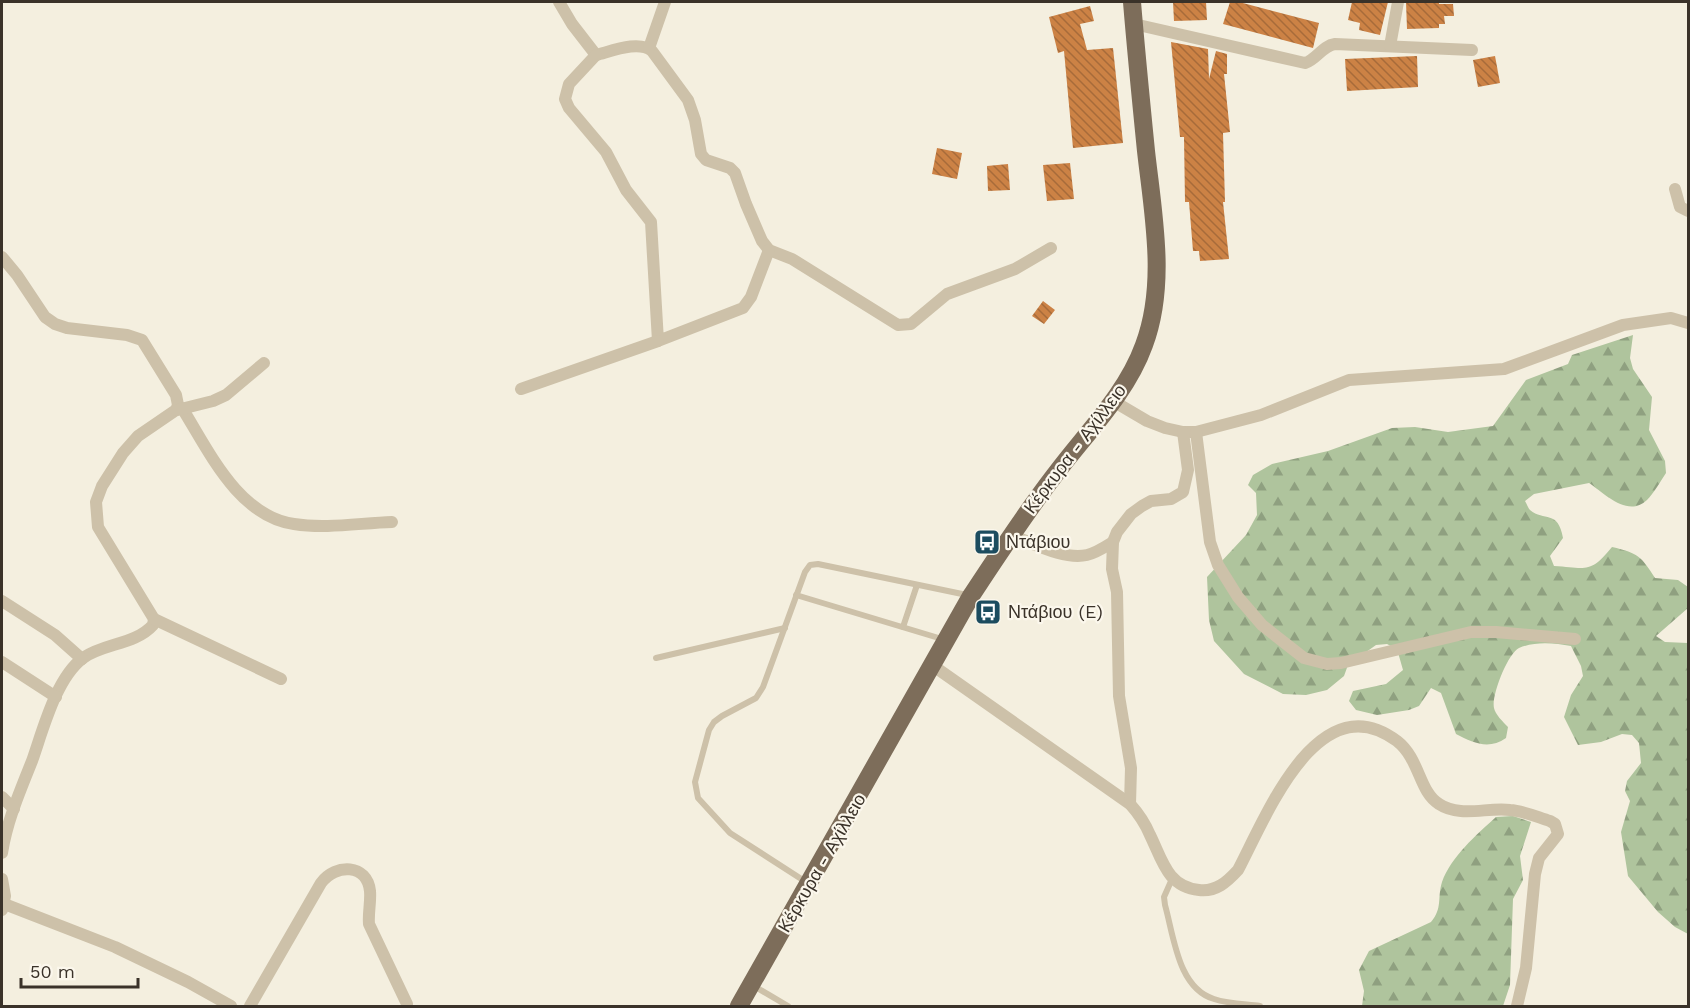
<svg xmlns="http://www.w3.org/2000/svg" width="1690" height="1008" viewBox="0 0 1690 1008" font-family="'Work Sans',sans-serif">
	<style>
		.forest { fill: url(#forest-firs) }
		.building { fill: url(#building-back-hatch) }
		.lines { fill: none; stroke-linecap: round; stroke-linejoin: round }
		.lane { stroke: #cdc1a9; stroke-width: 6 }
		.street { stroke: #cdc1a9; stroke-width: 12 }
		.primary { stroke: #7d6d5a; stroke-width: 18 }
		.labels { text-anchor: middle; stroke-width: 4.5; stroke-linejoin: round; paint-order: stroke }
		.street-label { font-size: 18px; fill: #3a3229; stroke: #fbf7ec }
		.poi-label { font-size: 18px; fill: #3a3229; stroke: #fbf7ec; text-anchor: start }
	</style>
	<defs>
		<pattern id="forest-firs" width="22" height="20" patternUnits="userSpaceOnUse" patternTransform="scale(1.5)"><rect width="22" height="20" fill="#afc49d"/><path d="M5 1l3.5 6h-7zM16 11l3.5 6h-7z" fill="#8fa080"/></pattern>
		<pattern id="building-back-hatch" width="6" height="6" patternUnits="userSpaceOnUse" patternTransform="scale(1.5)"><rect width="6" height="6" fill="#cc8245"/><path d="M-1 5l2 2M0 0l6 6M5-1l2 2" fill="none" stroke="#a76b3a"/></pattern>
	</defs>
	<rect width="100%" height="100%" fill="#f4efdf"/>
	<g class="forest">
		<path d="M1633 335 1630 358 1633 369 1652 397 1649 430 1665 461 1666 473C1660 482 1654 493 1647 500 1628 518 1605 494 1589 483L1534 494 1525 501C1527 504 1528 508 1530 510 1544 522 1558 509 1563 538L1550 556 1554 566C1587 568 1590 574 1612 547 1638 553 1641 556 1655 578L1678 580 1688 587V608L1656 636 1665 642 1688 643V934L1675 927 1658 912 1628 876 1621 832 1630 801 1625 791 1627 781 1641 763 1639 743 1632 735 1622 734 1601 742 1578 745 1564 717 1571 695 1583 676 1581 666 1571 646C1554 643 1536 641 1519 648 1508 653 1491 696 1494 708 1495 714 1503 722 1508 727L1506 738C1489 750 1473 743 1456 734L1441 693 1431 688 1419 706 1409 710 1377 715 1356 710 1349 701 1353 691 1386 684 1403 670 1397 649 1387 644 1376 645 1348 665 1344 676 1327 690 1306 695 1283 694 1244 674 1214 641 1209 620 1207 577 1246 535 1257 515 1256 493 1248 485 1253 475 1272 464 1328 451 1392 428 1415 427 1448 432 1493 426 1526 380 1568 364 1572 355Z"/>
		<path d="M1513 816 1531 822 1520 856 1523 880 1513 899 1510 985 1503 1006H1362L1364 991 1359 970 1369 951 1431 922C1443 908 1437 898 1442 882 1451 857 1476 835 1496 817Z"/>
	</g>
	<g class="building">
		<polygon points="1173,2 1206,2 1207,20 1174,21"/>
		<polygon points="1230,2 1239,2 1319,23 1313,48 1223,24"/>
		<polygon points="1352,2 1388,2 1380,35 1359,30 1360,23 1348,20"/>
		<polygon points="1406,2 1439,2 1439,4 1453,4 1454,16 1444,16 1445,24 1439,24 1439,28 1407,29"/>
		<polygon points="1090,6 1094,21 1080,24 1087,50 1113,48 1123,143 1073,148 1064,51 1058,53 1049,17"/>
		<polygon points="1171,42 1208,49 1209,79 1216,51 1227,54 1227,74 1224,74 1230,132 1223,133 1225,202 1223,202 1229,259 1200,261 1199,251 1193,251 1189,202 1185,202 1184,137 1180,137"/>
		<polygon points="1417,56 1418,87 1347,91 1345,59"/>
		<polygon points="1495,56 1500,83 1478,87 1473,60"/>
		<polygon points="937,148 962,153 957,179 932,174"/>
		<polygon points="1070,163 1074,199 1047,201 1043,165"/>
		<polygon points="1008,164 1010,190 988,191 987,166"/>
		<polygon points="1043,301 1055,310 1044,324 1032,316"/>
	</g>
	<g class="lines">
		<g class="lane">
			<polyline points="796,595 942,639"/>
			<polyline points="903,627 917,585"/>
			<polyline points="656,658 785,628"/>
			<path d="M1172 879 1164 897 1165 905C1174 937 1178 988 1214 999 1229 1004 1245 1004 1260 1006"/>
			<polyline points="806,882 730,833 698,798 695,782 709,730 714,722 722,716 756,698 763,687 805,572 810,565 818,564 967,595"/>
			<polyline points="752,985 788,1006"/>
		</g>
		<g class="street">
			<path d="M559 2 572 24 596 55C612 51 639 40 652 51L688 100 695 120 701 154 706 160 730 168 735 173 746 204 762 241 769 250 792 259 898 325 911 324 947 294 1015 269 1051 248"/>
			<path d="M1134 24 1305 63C1317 59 1322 46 1335 44L1472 50"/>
			<polyline points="1390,46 1398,2"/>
			<polyline points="649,48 665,2"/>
			<polyline points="596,55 569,84 565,99 569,108 606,152 626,190 651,222 658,341 743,308 751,297 769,250"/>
			<polyline points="1675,189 1680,207 1688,211"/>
			<path d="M2 257 17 275 45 317 55 324 67 328 127 335 142 340 176 395 178 405 176 410 138 436 123 453 102 486 96 502 98 527 154 619 153 625C135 645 104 643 83 658 56 678 43 730 32 761 20 791 7 821 2 853"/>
			<polyline points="521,389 658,341"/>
			<polyline points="1113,401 1147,421 1165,428 1183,432 1196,432 1261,415 1349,380 1504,369 1623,325 1671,318 1688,323"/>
			<path d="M182 408C209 451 238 516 294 524 326 529 360 523 392 522"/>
			<polyline points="177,410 213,401 226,395 264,363"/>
			<polyline points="1196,432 1210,542 1218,565 1238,597 1262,625 1304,658 1327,664 1341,663 1471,632 1496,632 1575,639"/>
			<path d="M1011 535C1033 543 1063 560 1087 555 1096 553 1105 547 1113 542"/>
			<polyline points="2,601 55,635 82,659"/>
			<polyline points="154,619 281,679"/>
			<polyline points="2,662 56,697"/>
			<path d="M932 665 1130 804C1139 814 1145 823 1150 835 1162 859 1167 887 1199 890 1216 892 1227 882 1238 870 1266 817 1318 682 1397 741 1420 759 1419 792 1439 804 1460 818 1487 807 1510 810 1524 811 1537 817 1550 821L1555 824 1558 834 1539 858 1535 874 1526 968 1517 1006"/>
			<polyline points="2,797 14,809"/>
			<polyline points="1130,804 1131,768 1119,696 1117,592 1112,569 1113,542 1117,532 1131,514 1142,506 1151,501 1171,499 1183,492 1188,470 1183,432"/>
			<polyline points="2,879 5,896 2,910"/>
			<polyline points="2,903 115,947 188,982 231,1006"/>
			<path d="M250 1006 321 883C336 863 367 864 370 891 371 902 368 913 369 924L407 1004"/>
		</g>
		<path class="primary" d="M739 1006 971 596C998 555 1024 515 1054 476 1085 434 1126 395 1144 345 1167 284 1153 214 1146 151 1141 101 1136 51 1132 2"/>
	</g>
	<defs>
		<symbol id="bus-square" viewBox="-11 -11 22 22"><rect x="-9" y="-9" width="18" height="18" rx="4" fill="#1c4c5f" stroke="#fbf7ec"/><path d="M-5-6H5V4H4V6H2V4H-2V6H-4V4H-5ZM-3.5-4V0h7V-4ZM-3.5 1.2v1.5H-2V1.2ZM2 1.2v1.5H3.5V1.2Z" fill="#fff"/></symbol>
	</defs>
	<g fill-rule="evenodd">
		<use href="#bus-square" x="972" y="527" width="30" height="30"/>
		<use href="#bus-square" x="973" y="597" width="30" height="30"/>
	</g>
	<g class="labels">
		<g class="street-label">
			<text transform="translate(1075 449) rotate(-53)" y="6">Κέρκυρα - Αχίλλειο</text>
			<text transform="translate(822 863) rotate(-60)" y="6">Κέρκυρα - Αχίλλειο</text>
		</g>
		<g class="poi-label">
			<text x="1006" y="548">Ντάβιου</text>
			<text x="1008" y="618">Ντάβιου (E)</text>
		</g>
	</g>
	<rect width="1690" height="1008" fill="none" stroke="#3a3229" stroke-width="6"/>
	<path d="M21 978v9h117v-9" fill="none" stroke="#3a3229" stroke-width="3"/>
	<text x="30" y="978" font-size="18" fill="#3a3229" stroke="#fbf7ec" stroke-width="4.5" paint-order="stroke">50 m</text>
</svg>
